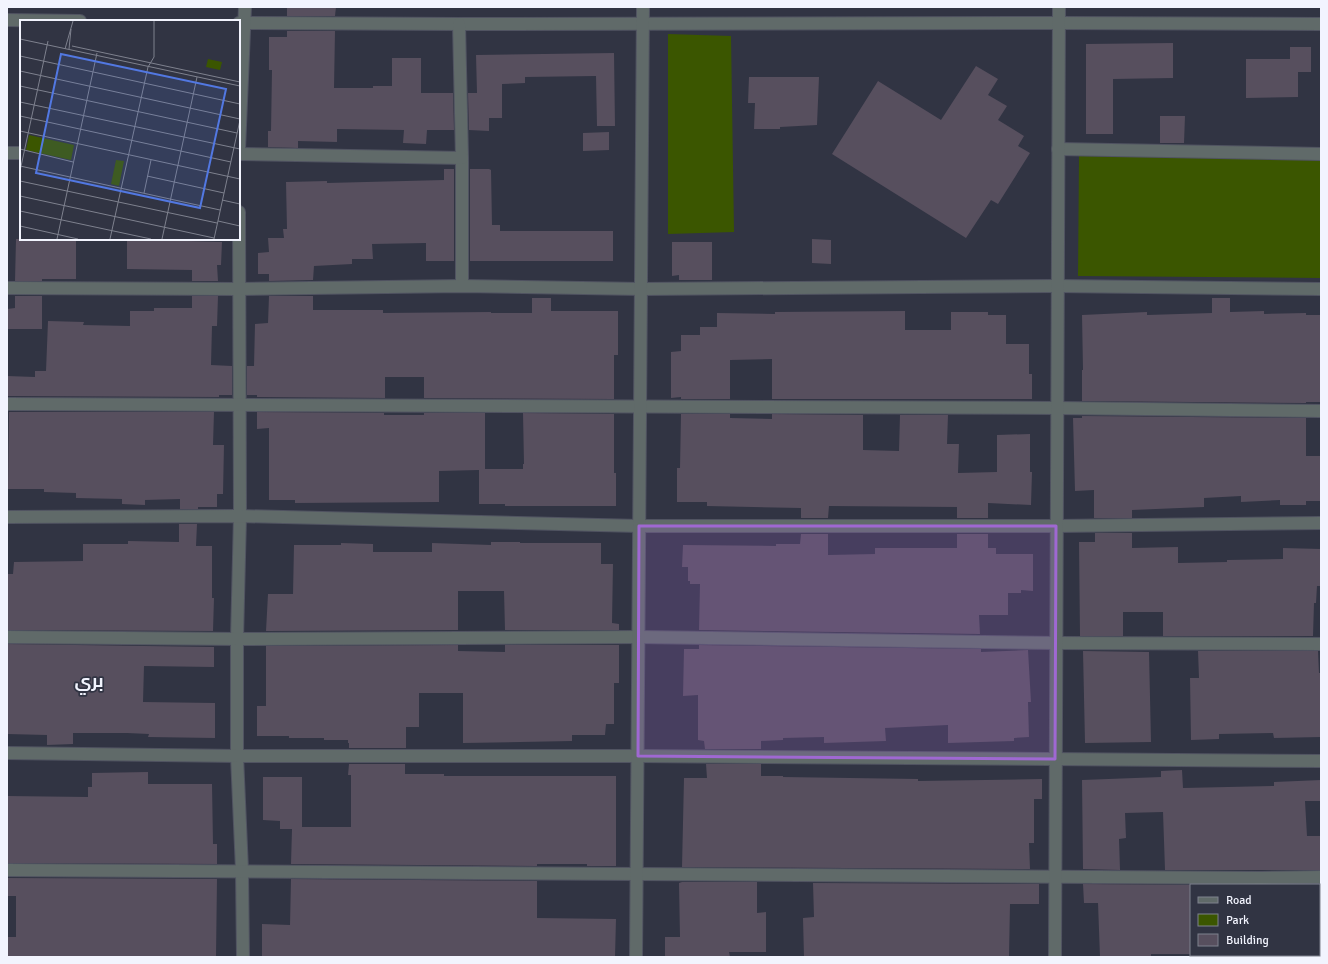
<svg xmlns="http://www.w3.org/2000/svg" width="1328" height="964" viewBox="0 0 1328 964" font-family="Signika,Cairo,sans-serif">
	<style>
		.green { fill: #3b5600 }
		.building { fill: #574f5e }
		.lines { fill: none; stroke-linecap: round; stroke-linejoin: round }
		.street-casing { stroke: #505361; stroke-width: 14 }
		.street { stroke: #606a69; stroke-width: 12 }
		.marked { fill: #9f68d2; fill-opacity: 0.2; stroke: #9f68d2; stroke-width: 3; stroke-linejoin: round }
		.labels { text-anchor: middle; stroke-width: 3.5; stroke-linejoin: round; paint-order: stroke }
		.district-label { font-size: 18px; font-weight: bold; fill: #f2f4fe; stroke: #313443 }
		.inset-road { fill: none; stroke: #7e818e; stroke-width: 1 }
		.view { fill: #5278e2; fill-opacity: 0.15; stroke: #5278e2; stroke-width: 2 }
		.inset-edge { fill: none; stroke: #f2f4fe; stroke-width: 2 }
	</style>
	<rect width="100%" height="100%" fill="#313443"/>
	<g class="green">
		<polygon points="668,34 731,36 734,232 668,234"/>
		<polygon points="1079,156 1321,159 1321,278 1078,276"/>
	</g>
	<g class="building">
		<polygon points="287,7 336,7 335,16 287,16"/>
		<polygon points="287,31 335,31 334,88 373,88 373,86 392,86 392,58 421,58 421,93 453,93 454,130 427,130 426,144 403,143 404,130 337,129 337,142 298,141 298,148 268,147 268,131 271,131 272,70 269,70 269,37 287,37"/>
		<polygon points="1173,43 1173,78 1113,79 1113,134 1086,134 1086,44"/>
		<polygon points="1290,47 1311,47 1311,72 1298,72 1298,97 1246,98 1246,59 1290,59"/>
		<polygon points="614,53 615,126 597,126 596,76 525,77 525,83 502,84 502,118 489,118 489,131 469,130 468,93 477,93 476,55"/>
		<polygon points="976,66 998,79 988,95 1007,106 998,120 1024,136 1018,146 1030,153 998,204 991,200 966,238 832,154 878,81 941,120"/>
		<polygon points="749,77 819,77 817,125 780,127 780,129 754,129 755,103 748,103"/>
		<polygon points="1160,116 1185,116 1184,143 1160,143"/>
		<polygon points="609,132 609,150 583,151 583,133"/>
		<polygon points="444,169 454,169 454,261 426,261 426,243 372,244 373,259 352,259 352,264 314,266 313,280 269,281 269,274 258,274 258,253 269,252 268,238 284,238 283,229 287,229 286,182 327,181 327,183 444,180"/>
		<polygon points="470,169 489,169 491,170 492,225 500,225 500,231 613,231 613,261 470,261"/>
		<polygon points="16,239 76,239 76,279 42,279 42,281 15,281"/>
		<polygon points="127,239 188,239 188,241 222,242 221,265 217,265 218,281 192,281 192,270 127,269"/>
		<polygon points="812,239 831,240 831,264 812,263"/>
		<polygon points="672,242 712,242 712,280 679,280 679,275 672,276"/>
		<polygon points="15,296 42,296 42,329 7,329 7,309 15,308"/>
		<polygon points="192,296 218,296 217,326 212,326 211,365 232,366 232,395 219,395 219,397 7,396 7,376 35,377 35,371 46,371 48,321 84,322 83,325 130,326 130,311 154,311 154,308 192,308"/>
		<polygon points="269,296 313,296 313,310 383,310 383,313 491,312 491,313 532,313 532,298 551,298 551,311 618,311 618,355 614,355 614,399 424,398 424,377 385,377 385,398 257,397 257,395 247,395 247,366 254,366 255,324 268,323"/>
		<polygon points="1212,298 1230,298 1230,312 1264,311 1264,314 1306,313 1306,315 1321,315 1321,402 1306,402 1306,403 1082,401 1082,370 1083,370 1082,315 1147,312 1147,315 1212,313"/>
		<polygon points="905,311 905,330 951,330 951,312 988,312 988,315 1006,315 1006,344 1029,344 1029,374 1032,374 1032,399 772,399 772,359 730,360 730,399 681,399 681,397 671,398 671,352 681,351 681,335 700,335 700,327 717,327 717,313 775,314 775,312"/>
		<polygon points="9,412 214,412 213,445 224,445 223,494 217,494 217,507 198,507 198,509 180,509 180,499 145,500 145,505 122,504 122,499 76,498 76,493 44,492 44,489 8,489"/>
		<polygon points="257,412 384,413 384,415 424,415 424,413 485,413 485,469 523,469 523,464 524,464 523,413 614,414 614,473 616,473 616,506 505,506 505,504 479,504 479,470 439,471 439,502 295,503 295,500 269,500 269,428 257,429"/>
		<polygon points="681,414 730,414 730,418 772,419 772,414 863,415 863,450 899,451 900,415 948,415 947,444 959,444 958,473 997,472 997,435 1030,434 1030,472 1032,472 1031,505 988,503 988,518 957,518 957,507 829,506 828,518 801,518 801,508 707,506 707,502 677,502 677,468 680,468"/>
		<polygon points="1082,416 1306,418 1306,456 1321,456 1321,501 1306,501 1306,505 1280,505 1280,500 1241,502 1241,496 1204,498 1204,507 1132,510 1132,518 1094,518 1094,490 1075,491 1073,418 1082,418"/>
		<polygon points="179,524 197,524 196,546 212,546 212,598 214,598 213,631 7,630 7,574 13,574 14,562 83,561 83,544 128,544 128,541 179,542"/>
		<polygon points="1095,533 1132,533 1132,548 1178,547 1178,563 1227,562 1227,560 1283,559 1283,548 1321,549 1321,586 1317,586 1316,603 1314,603 1313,636 1163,636 1163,612 1123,612 1123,636 1080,636 1079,542 1095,542"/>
		<polygon points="801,534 828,534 828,555 875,554 875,548 957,548 957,534 988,534 988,548 996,548 996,554 1033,554 1033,591 1021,590 1021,593 1008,593 1008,615 979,615 980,634 699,630 700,584 690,584 690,581 688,581 688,567 682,567 683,545 776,546 776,544 800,544"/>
		<polygon points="491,542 520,542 520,543 601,543 601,564 613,564 612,623 619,624 619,630 505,630 504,591 458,591 458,630 266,631 268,594 293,594 294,545 341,545 341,543 373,544 373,552 432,552 432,543 491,545"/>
		<polygon points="7,644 214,647 214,667 144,666 143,702 215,703 215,738 148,737 149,734 127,733 73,733 73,744 47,745 47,735 7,734"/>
		<polygon points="458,645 458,651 505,652 505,645 619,645 619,683 614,683 614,724 606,724 605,735 572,735 572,741 463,743 463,693 419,693 419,727 406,727 406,748 349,748 349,743 348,743 348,740 324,740 324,738 289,738 289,736 257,736 257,706 266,706 266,646"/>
		<polygon points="699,645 981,649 981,652 1028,650 1031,702 1028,702 1029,737 1014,738 1014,741 948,743 948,725 885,728 886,741 824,743 824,737 783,738 783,740 761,741 761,749 705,749 704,741 698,740 698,695 683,696 684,649 699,649"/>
		<polygon points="1083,651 1149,652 1151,742 1085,743"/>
		<polygon points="1198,651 1318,651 1319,673 1321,673 1321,737 1274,738 1273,733 1219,734 1219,739 1191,740 1190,678 1199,678"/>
		<polygon points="349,764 405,764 405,774 444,774 444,776 616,776 616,866 587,866 587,864 537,864 537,866 291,864 292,829 280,829 280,821 263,820 263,777 302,777 302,827 351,827 351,775 348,775"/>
		<polygon points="706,764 761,764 761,776 783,776 783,777 918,779 918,781 1042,779 1042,799 1034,799 1034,843 1029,843 1030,869 682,867 684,778 707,778"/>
		<polygon points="1182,770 1183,788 1274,786 1274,782 1321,780 1321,801 1305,801 1307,836 1321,836 1321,870 1165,870 1163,812 1125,813 1126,838 1119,839 1120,870 1083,869 1082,780 1161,777 1161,771"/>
		<polygon points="148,772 148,784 212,784 213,844 217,844 217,864 7,863 7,796 88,797 88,787 92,787 92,773"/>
		<polygon points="7,878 217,879 216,957 7,957 7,937 16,937 16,896 7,896"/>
		<polygon points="291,879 537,881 537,918 616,919 615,957 262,957 262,924 290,925"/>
		<polygon points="682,882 757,882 757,913 766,912 766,952 729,952 730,957 665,957 665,937 680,937 679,883"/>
		<polygon points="813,883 1039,884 1039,904 1010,904 1009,957 804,957 803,918 814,917"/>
		<polygon points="1083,884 1191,885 1191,954 1151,954 1151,957 1100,957 1098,903 1084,903"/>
	</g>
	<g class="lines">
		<defs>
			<g id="street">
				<polyline points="7,20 80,21"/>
				<polyline points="239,23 459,24 1058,23 1321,24"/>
				<polyline points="459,24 462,158 462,286"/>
				<polyline points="239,149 245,7"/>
				<polyline points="1058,149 1321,154"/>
				<polyline points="7,153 21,153"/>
				<polyline points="239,154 462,158"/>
				<polyline points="239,212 240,516 237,639 237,756 242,870 243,957"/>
				<polyline points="7,288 239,289 462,286 641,289 1057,286 1321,289"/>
				<polyline points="7,404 1057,408 1321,411"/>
				<polyline points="7,517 240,516 639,526 1056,526 1321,523"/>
				<polyline points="7,637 237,639 639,637 1056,643 1321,644"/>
				<polyline points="7,753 237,756 638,756 1321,761"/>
				<polyline points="7,870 1261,878 1321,877"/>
				<polyline points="636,957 643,7"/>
				<polyline points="1055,957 1059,7"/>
			</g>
		</defs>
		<use href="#street" class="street-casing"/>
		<use href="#street" class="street"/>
	</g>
	<path class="marked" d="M639 526H1056L1055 759 638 756Z"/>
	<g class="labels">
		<g class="district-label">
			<text x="89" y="687">بري</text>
		</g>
	</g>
	<g transform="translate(20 20)">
		<rect width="220" height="220" fill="#313443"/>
		<path d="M188 39 202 42 200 50 186 47ZM9 115 54 125 51 140 6 130ZM96 140 104 141 99 166 91 164Z" fill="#3b5600"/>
		<path class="inset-road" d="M0 19 220 66M52 26 220 62M45 29 53 1M49 29 51 9M0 36 220 84M0 51 220 99M0 66 217 113M0 82 220 129M0 96 211 142M0 111 220 159M0 129 53 142M0 146 200 190M0 151 28 21M127 156 204 173M0 161 197 203M124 173 131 140M0 176 194 218M202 180 220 184M0 191 131 219M198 201 220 206M0 206 58 219M37 219 77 33M90 219 128 47 134 37V1M142 219 177 57M194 219 220 100"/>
		<path class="view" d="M41 34 206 69 180 188 16 153Z"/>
		<rect width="220" height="220" class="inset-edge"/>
	</g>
	<rect width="1328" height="964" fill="none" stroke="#f2f4fe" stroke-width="16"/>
	<rect x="1190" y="884" width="130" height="72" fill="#313443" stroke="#7e818e"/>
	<rect x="1198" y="897" width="20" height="6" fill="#606a69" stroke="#7e818e"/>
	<text x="1226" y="904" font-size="12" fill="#f2f4fe">Road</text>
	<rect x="1198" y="914" width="20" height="12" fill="#3b5600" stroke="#7e818e"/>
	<text x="1226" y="924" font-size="12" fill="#f2f4fe">Park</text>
	<rect x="1198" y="934" width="20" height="12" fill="#574f5e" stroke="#7e818e"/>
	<text x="1226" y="944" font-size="12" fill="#f2f4fe">Building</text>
</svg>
